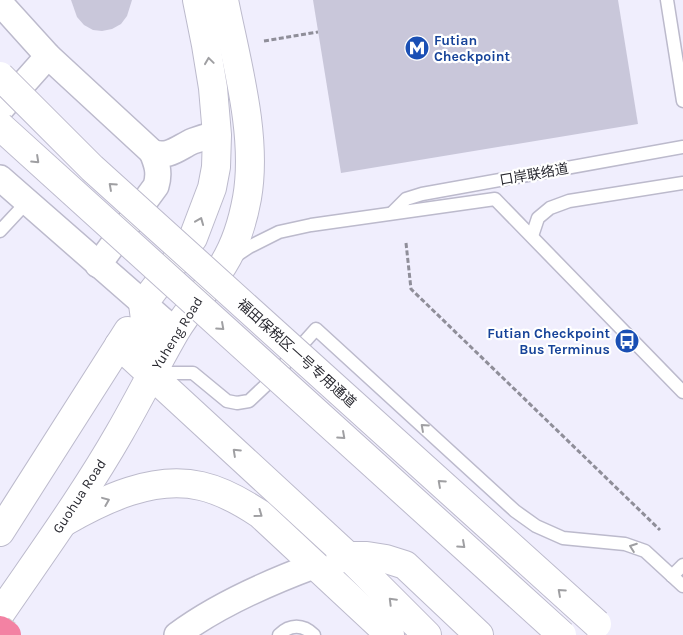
<svg xmlns="http://www.w3.org/2000/svg" width="683" height="635" viewBox="0 0 683 635" font-family="Karla,'Noto Sans SC',sans-serif">
	<style>
		.building { fill: #c9c7da }
		.lines { fill: none; stroke-linecap: round; stroke-linejoin: round }
		.lane-casing { stroke: #bcbacc; stroke-width: 15 }
		.street-casing { stroke: #bcbacc; stroke-width: 28 }
		.secondary-casing { stroke: #bcbacc; stroke-width: 30 }
		.path { stroke: #8f8e99; stroke-width: 3; stroke-dasharray: 5 2.5; stroke-linecap: butt }
		.lane { stroke: #fff; stroke-width: 12 }
		.street { stroke: #fff; stroke-width: 25 }
		.secondary { stroke: #fff; stroke-width: 28 }
		.secondary-bridge-casing { stroke: #bcbacc; stroke-width: 30; stroke-linecap: butt }
		.highway-bridge-casing { stroke: #d0d0d1; stroke-width: 30; stroke-linecap: butt }
		.secondary-bridge { stroke: #fff; stroke-width: 28 }
		.highway-bridge { stroke: #f382a3; stroke-width: 28 }
		.oneway { stroke: #9f9fa2 }
		.labels { text-anchor: middle; stroke-width: 4.5; stroke-linejoin: round; paint-order: stroke }
		.transit-label { font-size: 14px; font-weight: bold; fill: #164399; stroke: #fff; text-anchor: start }
		.street-label { font-size: 14px; fill: #292930; stroke: #fff }
	</style>
	<rect width="100%" height="100%" fill="#f0eefd"/>
	<g class="building">
		<polygon points="71,0 132,0 127,16 121,24 112,29 102,31 93,30 84,25 77,17"/>
		<polygon points="313,0 618,0 638,124 341,173"/>
	</g>
	<g class="lines">
		<defs>
			<g id="lane">
				<polyline points="667,0 683,101"/>
				<polyline points="392,213 406,199 422,194 683,147"/>
				<polyline points="0,231 27,202"/>
				<polyline points="532,236 538,218 550,208 569,201 683,183"/>
				<polyline points="234,257 249,247 279,232 311,225 495,199 683,392"/>
				<polyline points="154,373 193,373 227,401 237,403 249,401 266,385 316,329 515,511 536,526 563,538 625,544 645,551 683,586"/>
				<polyline points="672,576 683,565"/>
				<path d="M279 635C290 624 303 624 314 635"/>
			</g>
			<g id="street">
				<path d="M0 3 48 56 152 152C168 159 179 147 193 141 201 138 209 136 217 135"/>
				<polyline points="0,110 48,56"/>
				<polyline points="0,178 175,331"/>
				<path d="M98 265 156 186C160 173 157 164 152 152"/>
				<path d="M177 635C216 606 270 582 316 565"/>
			</g>
			<g id="secondary">
				<polyline points="119,345 348,556 427,635"/>
				<polyline points="152,373 143,304 193,238 212,188 216,167 217,135 213,88 206,45 197,0"/>
				<path d="M64 522C104 499 154 475 201 486 223 491 242 502 260 514L390 635"/>
				<polyline points="0,532 128,331"/>
				<polyline points="340,559 348,556 367,556 386,559 405,565 479,635"/>
				<path d="M0 614C41 554 84 495 120 432 139 399 156 365 175 332 189 308 209 288 223 265 235 246 243 220 247 198 258 136 236 61 224 0"/>
			</g>
		</defs>
		<use href="#lane" class="lane-casing"/>
		<use href="#street" class="street-casing"/>
		<use href="#secondary" class="secondary-casing"/>
		<g class="path">
			<polyline points="264,41 318,32"/>
			<polyline points="406,243 411,289 660,530"/>
		</g>
		<use href="#lane" class="lane"/>
		<use href="#street" class="street"/>
		<use href="#secondary" class="secondary"/>
		<defs>
			<g id="secondary-bridge">
				<polyline points="0,76 92,168 597,624"/>
				<polyline points="0,126 562,635"/>
			</g>
			<polyline id="highway-bridge" points="0,630 7,635"/>
		</defs>
		<use href="#secondary-bridge" class="secondary-bridge-casing"/>
		<use href="#highway-bridge" class="highway-bridge-casing"/>
		<use href="#secondary-bridge" class="secondary-bridge"/>
		<use href="#highway-bridge" class="highway-bridge"/>
	</g>
	<defs><path id="oneway-chevron" d="M-2-3.5L2.5 0L-2 3.5" fill="none" stroke-width="1.6" stroke-linecap="round" stroke-linejoin="round" transform="scale(1.25)"/></defs>
	<g class="oneway">
		<use href="#oneway-chevron" transform="translate(209 61) rotate(-98)"/>
		<use href="#oneway-chevron" transform="translate(36 160) rotate(43)"/>
		<use href="#oneway-chevron" transform="translate(112 186) rotate(-138)"/>
		<use href="#oneway-chevron" transform="translate(200 221) rotate(-68)"/>
		<use href="#oneway-chevron" transform="translate(221 327) rotate(42)"/>
		<use href="#oneway-chevron" transform="translate(424 427) rotate(-138)"/>
		<use href="#oneway-chevron" transform="translate(342 436) rotate(42)"/>
		<use href="#oneway-chevron" transform="translate(236 452) rotate(-137)"/>
		<use href="#oneway-chevron" transform="translate(441 483) rotate(-138)"/>
		<use href="#oneway-chevron" transform="translate(106 501) rotate(-22)"/>
		<use href="#oneway-chevron" transform="translate(259 514) rotate(36)"/>
		<use href="#oneway-chevron" transform="translate(462 545) rotate(42)"/>
		<use href="#oneway-chevron" transform="translate(633 547) rotate(-160)"/>
		<use href="#oneway-chevron" transform="translate(561 592) rotate(-138)"/>
		<use href="#oneway-chevron" transform="translate(392 601) rotate(-135)"/>
	</g>
	<defs>
		<symbol id="metro-disc" viewBox="-11 -11 22 22"><circle r="9.5" fill="#1a4fb4" stroke="#fff"/><path d="M-5.5 5V-5H-3L0 0L3-5H5.5V5H3V-.5L0 4L-3-.5V5Z" fill="#fff"/></symbol>
		<symbol id="bus-disc" viewBox="-11 -11 22 22"><circle r="9.5" fill="#1a4fb4" stroke="#fff"/><path d="M-5-6H5V4H4V6H2V4H-2V6H-4V4H-5ZM-3.5-4V0h7V-4ZM-3.5 1.2v1.5H-2V1.2ZM2 1.2v1.5H3.5V1.2Z" fill="#fff"/></symbol>
	</defs>
	<g fill-rule="evenodd">
		<use href="#metro-disc" x="403" y="34" width="28" height="28"/>
		<use href="#bus-disc" x="613" y="327" width="28" height="28"/>
	</g>
	<g class="labels">
		<g class="transit-label">
			<text x="434" y="45">Futian<tspan x="434" dy="16">Checkpoint</tspan></text>
			<text x="610" y="338" text-anchor="end">Futian Checkpoint<tspan x="610" dy="16">Bus Terminus</tspan></text>
		</g>
		<g class="street-label">
			<text transform="translate(534 174) rotate(-10)" y="5">口岸联络道</text>
			<text transform="translate(177 333) rotate(-58)" y="5">Yuheng Road</text>
			<text transform="translate(297 353) rotate(42)" y="5">福田保税区一号专用通道</text>
			<text transform="translate(79 496) rotate(-57)" y="5">Guohua Road</text>
		</g>
	</g>
</svg>
